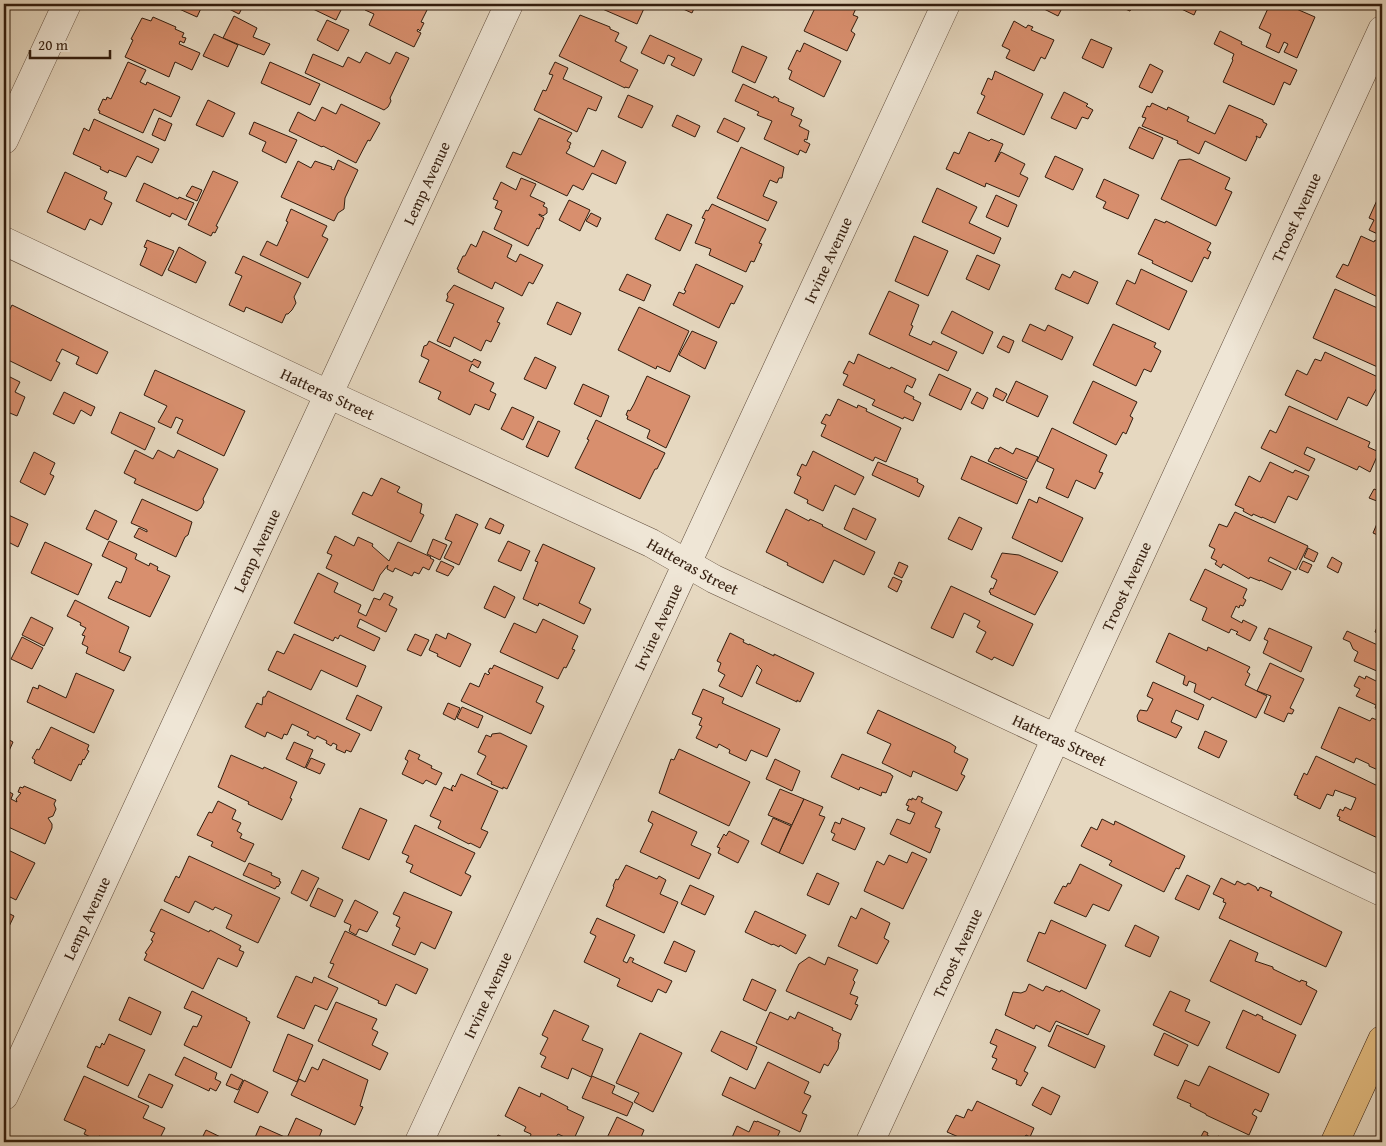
<svg xmlns="http://www.w3.org/2000/svg" width="1386" height="1146" viewBox="0 0 1386 1146" font-family="'Gentium Book Plus',serif">
	<style>
		.building { fill: #d88f6e; stroke: #321c0d }
		.lines { fill: none; stroke-linecap: round; stroke-linejoin: round }
		.minor-casing { stroke: #5f4b3a; stroke-width: 29 }
		.major-casing { stroke: #321c0d; stroke-width: 29 }
		.minor { stroke: #efe6d6; stroke-width: 28 }
		.major { stroke: #e3bc80; stroke-width: 28 }
		.labels { text-anchor: middle; stroke-width: 4; stroke-linejoin: round; paint-order: stroke }
		.street-label { font-size: 16px; fill: #321c0d; stroke: #efe6d6 }
	</style>
	<rect width="100%" height="100%" fill="#e6d8c0"/>
	<filter id="stains"><feTurbulence type="fractalNoise" baseFrequency=".004" numOctaves="4"/><feColorMatrix values="0 0 0 0 .2 0 0 0 0 .09 0 0 0 0 .02 0 0 0 .5 -.17"/></filter>
	<radialGradient id="worn" r=".72"><stop offset=".6" stop-color="#630" stop-opacity="0"/><stop offset="1" stop-color="#630" stop-opacity=".3"/></radialGradient>
	<g class="building">
		<polygon points="168,4 203,4 197,17"/>
		<polygon points="219,4 244,4 239,14"/>
		<polygon points="308,4 344,4 336,20 313,9 314,7"/>
		<polygon points="364,4 430,4 421,22 424,23 420,31 418,29 417,31 421,33 414,47 369,25 374,14 365,10 367,5"/>
		<polygon points="591,4 646,4 637,24"/>
		<polygon points="672,4 696,4 692,13"/>
		<polygon points="806,4 858,4 853,15 858,17 851,31 855,34 847,51 804,31 815,8"/>
		<polygon points="1034,4 1064,4 1058,16"/>
		<polygon points="1113,4 1134,4 1130,11"/>
		<polygon points="1176,4 1199,4 1194,15 1175,6"/>
		<polygon points="1270,4 1285,4 1315,17 1297,58 1284,52 1288,44 1284,42 1279,53 1266,47 1271,34 1259,28"/>
		<polygon points="580,15 610,27 610,29 619,33 615,41 627,47 620,61 638,70 629,88 625,87 625,88 559,56"/>
		<polygon points="234,16 257,28 253,37 270,44 264,55 223,38"/>
		<polygon points="153,17 176,27 175,29 184,33 182,37 186,38 184,43 180,41 179,44 200,53 192,70 175,62 169,77 125,57 133,40 131,39 142,18 151,21"/>
		<polygon points="327,20 349,30 338,51 317,40"/>
		<polygon points="1014,21 1026,28 1028,25 1033,27 1031,30 1054,40 1045,59 1041,57 1034,71 1006,58 1010,50 1002,46"/>
		<polygon points="1220,31 1242,42 1241,44 1297,70 1290,85 1284,82 1274,105 1223,82 1233,60 1232,59 1234,54 1214,44"/>
		<polygon points="214,34 238,45 228,67 203,56"/>
		<polygon points="650,35 702,59 694,76 671,65 675,58 668,55 664,64 641,53"/>
		<polygon points="1091,39 1112,48 1103,68 1082,58"/>
		<polygon points="804,43 841,61 824,97 789,79 792,71 788,69 797,50 800,52"/>
		<polygon points="742,46 767,57 755,83 732,72"/>
		<polygon points="366,52 390,64 396,52 409,58 390,98 391,101 388,107 384,110 305,73 313,54 343,67 348,57 360,63"/>
		<polygon points="128,62 146,70 140,82 146,85 147,82 180,97 171,117 154,109 143,133 99,113 100,111 98,110 103,99 106,100 107,97 111,99"/>
		<polygon points="270,62 320,84 310,105 261,83"/>
		<polygon points="555,62 568,68 563,79 602,97 596,111 588,108 577,132 534,110 543,90 546,91 553,75 549,74"/>
		<polygon points="1150,64 1163,71 1152,93 1139,87"/>
		<polygon points="995,71 1043,94 1024,135 977,113 985,96 981,94 988,78 992,80"/>
		<polygon points="743,84 773,98 774,96 779,99 778,101 794,108 791,115 802,120 799,126 809,131 807,140 805,139 804,141 810,144 806,153 800,150 798,155 764,139 772,121 757,115 759,112 735,101"/>
		<polygon points="1064,92 1088,104 1086,106 1093,110 1088,119 1082,117 1076,129 1051,118"/>
		<polygon points="628,95 653,106 642,128 618,117"/>
		<polygon points="208,100 235,113 223,137 196,125"/>
		<polygon points="1152,103 1167,110 1168,107 1189,117 1187,121 1215,134 1229,105 1263,120 1263,122 1267,124 1260,138 1256,136 1257,138 1246,161 1205,141 1199,154 1177,143 1178,141 1142,126 1146,118 1142,117 1147,106 1150,107"/>
		<polygon points="341,104 380,123 370,141 368,140 356,163 323,146 322,147 289,131 298,112 315,121 322,107 336,114"/>
		<polygon points="677,115 700,126 695,137 672,126"/>
		<polygon points="159,118 172,124 165,141 152,135"/>
		<polygon points="539,118 572,133 567,141 571,143 569,147 570,147 566,153 594,167 602,150 626,162 616,184 592,173 583,190 573,185 567,196 506,167 513,152 521,155"/>
		<polygon points="724,118 745,128 738,142 717,132"/>
		<polygon points="94,119 159,149 152,163 137,156 126,177 109,170 108,173 100,169 101,167 73,154 84,128 89,131"/>
		<polygon points="254,122 297,140 286,163 262,151 266,142 249,134"/>
		<polygon points="1139,127 1163,138 1153,159 1129,148"/>
		<polygon points="969,132 989,141 991,139 1003,144 995,162 1001,152 1025,164 1020,174 1028,178 1019,197 986,183 985,187 946,169 954,152 959,154"/>
		<polygon points="741,147 784,167 782,178 779,178 777,183 770,180 763,196 777,202 768,221 717,198"/>
		<polygon points="1055,156 1083,169 1073,190 1045,177"/>
		<polygon points="1190,159 1230,178 1225,189 1232,192 1216,226 1161,199 1179,160"/>
		<polygon points="338,160 358,170 345,198 344,209 338,213 334,221 281,197 298,161 311,168 315,161 332,167 331,169 334,170"/>
		<polygon points="213,171 238,182 216,226 218,227 215,233 213,232 211,236 188,225"/>
		<polygon points="65,172 107,192 104,199 112,203 102,225 90,219 85,230 47,212"/>
		<polygon points="521,178 536,184 530,196 545,203 543,206 547,208 547,213 543,216 539,214 539,215 544,218 539,229 537,228 528,246 494,229 502,211 495,208 498,201 493,199 501,182 516,190"/>
		<polygon points="1104,179 1139,195 1128,219 1103,208 1106,202 1096,197"/>
		<polygon points="144,183 178,199 179,197 194,203 186,220 172,213 170,217 136,201"/>
		<polygon points="192,186 202,190 197,201 186,196"/>
		<polygon points="937,188 977,207 969,223 1001,238 994,254 922,222"/>
		<polygon points="1382,189 1382,236 1369,230 1374,220 1369,218"/>
		<polygon points="996,195 1017,205 1008,227 986,217"/>
		<polygon points="569,200 590,210 580,231 559,220"/>
		<polygon points="712,204 766,229 759,243 762,244 754,262 751,261 746,272 709,255 711,249 695,243 705,219 702,218 706,210 708,211"/>
		<polygon points="291,209 327,226 322,236 328,239 308,278 260,255 267,241 277,246 288,222 286,221"/>
		<polygon points="591,213 601,218 597,227 586,221"/>
		<polygon points="667,214 692,225 680,251 655,239"/>
		<polygon points="1155,219 1165,223 1166,221 1211,243 1207,250 1211,252 1208,259 1204,257 1192,282 1152,263 1153,261 1138,254"/>
		<polygon points="483,231 512,245 507,257 516,262 520,254 543,265 533,284 529,282 522,296 495,282 492,289 458,272 459,270 457,269 463,256 465,256 471,244 476,247"/>
		<polygon points="914,236 948,251 928,296 895,281"/>
		<polygon points="1361,236 1374,242 1375,240 1382,245 1382,299 1336,277 1343,264 1348,266"/>
		<polygon points="147,240 174,251 162,276 140,265 147,248 144,247"/>
		<polygon points="179,247 206,262 196,283 168,270"/>
		<polygon points="977,255 1000,265 989,290 966,279"/>
		<polygon points="243,256 301,283 294,297 296,303 292,310 288,314 286,314 282,323 246,307 244,312 229,305 242,276 235,273"/>
		<polygon points="696,264 743,286 734,304 731,303 719,328 673,305 679,292 684,294 686,291 684,290"/>
		<polygon points="1141,269 1187,291 1169,330 1116,304 1127,280 1135,284"/>
		<polygon points="1074,271 1098,282 1088,304 1055,289 1062,274 1070,278"/>
		<polygon points="627,274 651,285 644,301 619,290"/>
		<polygon points="454,285 504,308 497,322 500,323 491,342 486,340 481,351 454,337 450,347 437,341 454,304 446,301 448,297 447,294"/>
		<polygon points="1335,289 1382,310 1382,369 1313,338"/>
		<polygon points="889,291 919,305 911,325 913,326 909,335 931,345 933,341 957,352 948,371 869,334"/>
		<polygon points="557,302 581,313 571,335 547,324"/>
		<polygon points="12,305 108,352 97,374 76,364 79,357 62,349 56,361 60,363 51,381 4,358 4,321"/>
		<polygon points="639,307 689,331 670,372 657,366 656,369 618,350"/>
		<polygon points="952,311 993,332 983,354 941,333"/>
		<polygon points="1030,324 1045,331 1048,325 1073,337 1062,360 1022,341"/>
		<polygon points="1113,324 1156,343 1154,347 1161,351 1151,372 1144,369 1136,386 1093,365"/>
		<polygon points="692,331 717,342 705,369 679,355"/>
		<polygon points="1003,336 1014,341 1009,353 997,347"/>
		<polygon points="429,341 472,362 474,359 481,362 478,368 472,364 469,371 494,383 490,391 496,394 489,410 475,404 470,415 438,399 441,392 419,382 429,360 421,356 424,346 427,345"/>
		<polygon points="1325,352 1380,378 1377,383 1379,384 1367,406 1348,397 1337,420 1285,395 1297,370 1307,375 1315,359 1321,361"/>
		<polygon points="858,354 890,369 891,367 916,379 912,388 907,385 904,392 914,397 913,399 921,403 913,421 904,417 903,419 872,405 875,400 843,385 848,375 843,373 849,361 854,364"/>
		<polygon points="535,357 556,367 546,389 524,379"/>
		<polygon points="155,370 245,411 224,456 177,433 183,420 176,417 171,428 158,422 167,406 144,395"/>
		<polygon points="4,374 20,382 15,392 25,397 17,416 5,411 4,418"/>
		<polygon points="939,374 971,389 961,410 929,395"/>
		<polygon points="647,376 690,396 666,448 647,438 650,430 627,419 628,416 626,415 628,410 630,411 634,404"/>
		<polygon points="1016,381 1048,396 1038,417 1006,402"/>
		<polygon points="1093,381 1137,402 1130,416 1133,418 1126,434 1123,432 1116,445 1073,423"/>
		<polygon points="583,384 609,396 601,417 574,404"/>
		<polygon points="996,388 1007,394 1003,401 993,396"/>
		<polygon points="64,392 95,407 91,416 81,410 74,424 53,414"/>
		<polygon points="977,392 988,398 983,409 971,403"/>
		<polygon points="838,399 857,408 858,405 867,409 866,411 901,428 886,462 875,457 873,461 821,436 826,425 821,423 826,414 830,416"/>
		<polygon points="1289,406 1370,442 1368,447 1379,452 1370,472 1359,466 1357,470 1307,447 1304,454 1315,459 1309,471 1261,448 1270,430 1276,433"/>
		<polygon points="512,407 534,417 523,440 501,429"/>
		<polygon points="120,412 155,428 145,450 111,433"/>
		<polygon points="596,420 665,453 657,469 655,469 640,499 575,468 589,440 587,439"/>
		<polygon points="538,421 560,431 548,457 526,447"/>
		<polygon points="1052,428 1107,455 1099,472 1103,473 1095,489 1076,480 1068,498 1046,488 1054,469 1037,461"/>
		<polygon points="1000,447 1013,454 1016,448 1038,457 1027,479 988,461 995,448 999,449"/>
		<polygon points="135,450 153,459 158,450 174,458 178,450 218,469 203,499 204,502 201,508 197,511 134,483 136,479 124,473"/>
		<polygon points="813,451 864,477 855,495 835,485 823,511 807,503 808,500 794,493 801,477 797,475 802,464 806,466"/>
		<polygon points="34,452 55,463 50,474 54,476 45,495 20,482"/>
		<polygon points="971,456 1027,481 1017,504 961,479"/>
		<polygon points="878,462 918,479 917,482 924,486 919,497 872,475"/>
		<polygon points="1270,462 1293,473 1295,470 1309,476 1297,500 1288,496 1275,523 1262,517 1262,518 1253,514 1252,516 1243,511 1244,509 1235,505 1249,476 1260,482"/>
		<polygon points="381,478 400,487 397,492 422,504 420,513 424,515 411,542 352,514 363,492 372,496"/>
		<polygon points="1374,489 1382,492 1382,503 1369,498"/>
		<polygon points="1039,497 1083,518 1062,562 1012,538 1029,499 1037,503"/>
		<polygon points="142,499 192,522 188,535 185,537 176,557 134,537 139,528 147,532 147,530 131,523"/>
		<polygon points="853,508 876,519 866,540 844,529"/>
		<polygon points="786,509 809,521 810,519 823,525 822,526 875,552 864,575 834,560 823,583 787,565 788,563 766,552"/>
		<polygon points="95,510 117,521 108,540 86,529"/>
		<polygon points="1235,512 1308,546 1296,570 1270,557 1268,561 1291,572 1282,590 1260,580 1260,581 1250,577 1249,579 1223,564 1221,568 1215,564 1217,561 1211,558 1215,549 1209,546 1219,524 1227,527"/>
		<polygon points="1382,512 1382,537 1373,533"/>
		<polygon points="4,513 28,524 18,547 4,540"/>
		<polygon points="456,514 478,524 459,565 444,558 452,542 445,539"/>
		<polygon points="959,517 982,528 972,550 948,539"/>
		<polygon points="490,518 504,525 500,534 485,528"/>
		<polygon points="335,536 354,546 358,537 373,544 372,546 389,561 398,542 431,557 430,558 434,560 429,570 423,567 419,574 414,572 412,576 395,568 393,572 387,569 388,565 380,575 373,591 326,568 332,555 327,553"/>
		<polygon points="433,539 447,545 440,560 427,554"/>
		<polygon points="109,541 137,554 135,559 149,566 150,563 158,567 157,570 170,576 150,617 108,598 116,581 121,583 127,568 102,556"/>
		<polygon points="508,541 530,551 521,571 498,561"/>
		<polygon points="45,542 92,564 78,595 31,573"/>
		<polygon points="543,544 595,568 579,603 591,609 584,624 539,603 538,606 523,599 538,562 535,561"/>
		<polygon points="1308,548 1318,553 1314,562 1304,557"/>
		<polygon points="1002,553 1019,555 1058,572 1035,615 990,594 991,593 989,592 991,588 993,589 997,580 991,577"/>
		<polygon points="1332,557 1342,563 1338,573 1327,567"/>
		<polygon points="441,561 454,567 448,576 436,571"/>
		<polygon points="1303,561 1312,565 1308,573 1299,569"/>
		<polygon points="899,562 908,566 902,578 894,574"/>
		<polygon points="1205,569 1247,589 1243,598 1246,600 1243,606 1240,605 1239,608 1236,606 1231,617 1242,623 1243,620 1257,627 1250,641 1236,634 1238,632 1231,629 1229,633 1202,620 1207,608 1190,600"/>
		<polygon points="318,573 338,583 334,592 361,605 358,612 366,616 374,598 380,600 384,593 393,597 389,605 397,609 386,632 360,619 357,627 380,638 374,651 340,635 338,639 335,637 333,641 294,623"/>
		<polygon points="893,577 902,581 897,592 888,587"/>
		<polygon points="494,586 515,597 505,618 484,608"/>
		<polygon points="951,586 1033,624 1013,666 994,657 992,660 976,652 986,632 977,627 980,621 964,613 953,638 931,628"/>
		<polygon points="75,600 129,627 119,652 131,657 124,671 86,653 88,647 82,644 85,636 82,635 86,628 80,625 81,623 67,616"/>
		<polygon points="1382,615 1382,635 1375,632"/>
		<polygon points="31,617 53,628 44,646 22,635"/>
		<polygon points="543,619 578,636 572,649 575,650 566,668 564,667 558,679 500,652 514,623 536,633"/>
		<polygon points="1269,628 1312,647 1301,672 1263,653 1268,641 1264,639"/>
		<polygon points="1347,631 1382,647 1382,665 1379,672 1354,661 1358,652 1353,649 1350,642 1343,639"/>
		<polygon points="448,633 471,644 460,667 437,656 438,654 429,650 436,634 446,639"/>
		<polygon points="730,633 744,640 743,642 749,645 749,644 774,656 774,654 814,673 800,702 797,700 797,702 756,683 762,670 757,665 742,697 719,686 725,675 718,671 721,663 717,661"/>
		<polygon points="1169,633 1207,651 1208,647 1250,667 1247,672 1250,674 1245,685 1267,696 1256,718 1212,697 1210,700 1194,692 1196,684 1189,681 1187,686 1183,684 1185,676 1156,662"/>
		<polygon points="294,634 366,666 357,687 321,670 311,690 268,670 277,651 284,654"/>
		<polygon points="415,634 429,640 421,656 407,650"/>
		<polygon points="22,637 43,648 32,669 11,659"/>
		<polygon points="1270,663 1304,679 1290,708 1294,710 1292,714 1288,713 1284,722 1264,713 1271,696 1257,691"/>
		<polygon points="494,665 543,687 536,702 544,706 531,734 461,701 470,683 479,687 485,673 488,675 490,673 488,672 490,668 492,669"/>
		<polygon points="76,673 114,690 94,733 27,702 33,687 38,689 39,685 66,698"/>
		<polygon points="1359,676 1365,679 1366,676 1382,684 1382,708 1381,708 1380,710 1375,708 1376,705 1356,696 1360,689 1354,686"/>
		<polygon points="1153,682 1204,705 1198,720 1176,710 1171,722 1182,727 1176,738 1138,721 1137,716 1140,710 1147,711 1153,699 1147,696"/>
		<polygon points="703,689 724,698 722,703 780,729 767,757 751,750 746,761 729,753 730,750 719,744 717,748 696,738 702,726 699,725 702,718 692,714"/>
		<polygon points="268,691 360,734 351,752 346,750 345,753 336,749 337,745 333,743 331,746 326,743 327,741 317,736 315,739 307,735 309,732 292,724 287,735 284,734 282,739 267,732 265,737 245,727 257,703 262,705 263,697 265,697"/>
		<polygon points="357,695 382,707 371,731 346,719"/>
		<polygon points="448,703 460,708 455,720 443,714"/>
		<polygon points="462,707 483,716 478,728 457,718"/>
		<polygon points="1339,707 1370,721 1372,718 1382,722 1382,770 1379,768 1378,770 1369,766 1369,764 1356,758 1354,763 1321,748"/>
		<polygon points="878,710 950,743 956,747 954,752 968,759 961,774 965,776 957,791 913,771 911,777 882,763 891,744 867,733"/>
		<polygon points="51,727 89,745 87,750 89,751 84,760 83,759 81,765 79,764 71,781 34,763 35,760 32,758 37,749 39,750"/>
		<polygon points="1205,731 1227,741 1219,758 1198,748"/>
		<polygon points="500,733 527,746 507,789 503,787 503,789 491,784 492,782 477,774 486,756 478,752 486,735 491,737 492,734"/>
		<polygon points="4,737 13,742 4,762"/>
		<polygon points="294,742 313,750 305,768 286,759"/>
		<polygon points="679,749 750,782 729,826 659,793 671,759 674,760"/>
		<polygon points="409,750 420,755 418,759 432,766 431,768 442,773 436,785 426,780 423,784 402,774 408,761 405,759"/>
		<polygon points="842,754 891,774 891,775 893,776 886,793 882,792 881,796 860,787 859,790 831,777"/>
		<polygon points="231,755 263,769 264,767 297,782 290,798 292,799 282,820 248,804 249,802 218,787"/>
		<polygon points="1316,756 1382,788 1382,840 1339,820 1340,817 1337,816 1340,809 1343,811 1345,807 1351,810 1356,798 1335,790 1333,796 1327,794 1320,809 1297,798 1298,796 1294,795 1304,773 1307,775"/>
		<polygon points="311,758 325,764 320,774 306,768"/>
		<polygon points="775,759 800,771 792,791 766,779"/>
		<polygon points="461,774 498,791 481,829 488,832 480,848 470,843 469,844 438,828 441,821 430,816 444,787 453,791 451,789 453,785 455,787"/>
		<polygon points="24,786 56,800 54,804 56,809 53,816 48,818 52,824 52,828 45,844 4,825 4,813 6,808 4,807 4,789 13,794 11,799 17,802 16,799 21,793 18,792 20,787 23,788"/>
		<polygon points="780,789 804,799 792,825 768,815"/>
		<polygon points="918,796 923,798 921,802 942,812 935,827 940,829 930,853 890,834 897,819 910,824 915,813 907,810 909,806 906,805 909,799 912,800 912,798 916,800"/>
		<polygon points="804,799 823,807 819,815 825,817 803,864 779,853"/>
		<polygon points="218,801 236,810 232,819 241,823 237,831 242,834 240,838 254,844 245,862 211,846 213,842 197,835 209,812 212,813"/>
		<polygon points="360,808 387,820 369,860 342,848"/>
		<polygon points="652,811 697,832 691,845 711,854 699,879 640,852 653,824 648,821"/>
		<polygon points="773,818 791,826 779,853 761,844"/>
		<polygon points="842,818 865,828 855,850 832,840 835,834 831,832 835,822 840,824"/>
		<polygon points="1102,819 1114,825 1115,821 1185,856 1179,869 1176,868 1164,892 1109,865 1112,861 1081,846 1091,827 1097,830"/>
		<polygon points="415,825 475,853 465,873 471,876 461,896 410,872 413,865 406,862 409,856 402,853"/>
		<polygon points="729,831 749,841 738,863 718,853 720,848 717,847 724,834 726,836"/>
		<polygon points="4,848 35,863 16,900 4,894"/>
		<polygon points="912,852 927,859 903,909 864,891 877,861 884,865 889,855 907,863"/>
		<polygon points="189,856 280,898 258,943 226,928 232,915 215,907 213,910 195,901 189,913 164,901 176,876 179,878"/>
		<polygon points="249,863 272,873 271,875 280,879 279,881 281,882 278,887 277,886 275,889 243,875"/>
		<polygon points="1080,864 1122,885 1109,911 1093,904 1086,917 1054,903 1063,886 1066,887 1068,883 1070,884"/>
		<polygon points="626,865 657,879 659,876 666,880 660,894 678,902 664,933 606,906 614,887 613,886 616,879 618,880"/>
		<polygon points="302,870 319,878 307,901 291,893"/>
		<polygon points="817,873 839,883 829,905 807,895"/>
		<polygon points="1187,875 1210,886 1199,910 1175,899"/>
		<polygon points="1221,878 1235,885 1237,881 1245,885 1248,883 1256,887 1258,891 1260,887 1272,892 1270,896 1342,932 1326,967 1219,918 1226,903 1223,902 1224,899 1213,894"/>
		<polygon points="690,885 714,896 705,915 681,904"/>
		<polygon points="318,888 343,900 335,917 310,906"/>
		<polygon points="404,892 452,912 435,949 421,942 415,955 392,945 400,928 396,926 400,917 393,914"/>
		<polygon points="355,900 378,912 367,932 359,929 356,935 349,931 351,925 344,922"/>
		<polygon points="861,908 890,923 884,938 889,941 877,964 838,946 851,916 856,919"/>
		<polygon points="161,909 209,932 210,930 241,946 239,950 244,952 237,967 218,958 203,989 144,960 147,954 145,953 153,941 151,940 155,933 150,931"/>
		<polygon points="4,911 14,916 4,937"/>
		<polygon points="755,911 806,935 796,954 780,945 779,947 773,944 772,945 745,932"/>
		<polygon points="597,918 635,935 623,961 627,963 630,957 634,959 632,962 672,981 666,993 658,989 652,1002 617,986 620,979 584,962 596,936 590,933"/>
		<polygon points="1051,920 1106,945 1086,989 1027,961 1039,932 1045,934"/>
		<polygon points="1135,925 1159,937 1150,957 1125,946"/>
		<polygon points="345,931 428,969 416,994 396,984 386,1006 378,1003 379,1001 328,977 334,964 330,963"/>
		<polygon points="1230,940 1258,953 1255,961 1273,967 1273,969 1300,982 1301,980 1307,982 1306,985 1317,991 1301,1025 1210,981"/>
		<polygon points="674,941 695,951 686,972 664,963"/>
		<polygon points="809,957 825,965 828,957 858,970 853,980 855,982 850,994 858,997 855,1004 858,1005 851,1020 786,991 799,964"/>
		<polygon points="296,976 312,983 314,977 338,988 327,1010 315,1005 304,1029 277,1017"/>
		<polygon points="752,979 776,990 766,1011 743,1000"/>
		<polygon points="1029,984 1043,991 1046,986 1060,992 1061,990 1100,1010 1088,1035 1056,1021 1050,1032 1036,1025 1034,1029 1005,1015 1013,992 1021,993 1026,991"/>
		<polygon points="192,991 247,1018 246,1020 250,1022 231,1068 184,1045 193,1026 197,1027 202,1016 184,1008"/>
		<polygon points="1170,991 1190,1000 1185,1011 1210,1022 1198,1046 1153,1025"/>
		<polygon points="129,997 161,1012 151,1035 119,1020"/>
		<polygon points="336,1002 377,1019 372,1029 378,1032 372,1045 388,1053 380,1070 318,1041"/>
		<polygon points="554,1010 589,1026 582,1040 603,1049 591,1077 572,1068 568,1079 541,1067 546,1057 540,1054 548,1038 542,1035"/>
		<polygon points="1243,1010 1256,1016 1257,1014 1263,1017 1262,1019 1296,1035 1279,1073 1226,1048"/>
		<polygon points="770,1012 788,1020 790,1016 795,1019 798,1012 833,1028 832,1030 841,1034 838,1042 839,1042 838,1049 828,1066 824,1064 820,1073 756,1043"/>
		<polygon points="1057,1025 1105,1046 1095,1068 1048,1046"/>
		<polygon points="996,1029 1036,1047 1024,1071 1028,1073 1021,1086 1016,1084 1017,1080 992,1069 997,1059 992,1057 997,1046 990,1043"/>
		<polygon points="721,1031 757,1047 747,1070 711,1051"/>
		<polygon points="640,1033 682,1053 653,1112 634,1102 639,1093 616,1083"/>
		<polygon points="1164,1033 1188,1045 1178,1066 1154,1055"/>
		<polygon points="109,1034 145,1050 128,1086 87,1067 96,1046 100,1048 102,1043 104,1045"/>
		<polygon points="288,1034 313,1045 297,1082 273,1071"/>
		<polygon points="184,1057 217,1073 215,1079 221,1082 216,1091 210,1088 209,1091 175,1075"/>
		<polygon points="323,1059 368,1080 360,1106 363,1107 355,1125 291,1095 299,1079 305,1082 312,1067 318,1070"/>
		<polygon points="768,1062 809,1082 804,1093 811,1096 802,1113 807,1115 800,1132 722,1095 730,1077 755,1089"/>
		<polygon points="1209,1066 1269,1094 1261,1112 1255,1109 1252,1114 1257,1117 1249,1135 1206,1115 1206,1114 1190,1106 1191,1104 1177,1098 1185,1080 1199,1086"/>
		<polygon points="149,1074 173,1085 162,1108 138,1097"/>
		<polygon points="231,1074 243,1080 238,1090 226,1085"/>
		<polygon points="84,1076 149,1106 143,1118 165,1128 158,1142 107,1142 108,1140 99,1136 97,1140 84,1134 86,1130 64,1120"/>
		<polygon points="592,1076 615,1086 612,1093 633,1103 627,1116 582,1098"/>
		<polygon points="244,1080 268,1092 258,1113 234,1102"/>
		<polygon points="519,1087 540,1097 541,1093 568,1107 567,1109 584,1117 573,1141 558,1134 553,1142 539,1142 530,1138 531,1134 524,1131 526,1127 505,1116"/>
		<polygon points="1042,1087 1060,1096 1051,1115 1032,1105"/>
		<polygon points="977,1101 1034,1128 1030,1137 1026,1135 1024,1138 1033,1142 970,1142 947,1132 956,1115 964,1118 968,1109 972,1111"/>
		<polygon points="617,1117 644,1130 639,1142 605,1142"/>
		<polygon points="296,1118 322,1130 318,1140 323,1142 253,1142 260,1126 287,1138"/>
		<polygon points="754,1121 757,1122 757,1121 780,1131 775,1142 730,1142 737,1126 749,1132"/>
		<polygon points="206,1130 231,1142 200,1142"/>
		<polygon points="1204,1131 1208,1133 1207,1135 1216,1140 1218,1136 1222,1138 1220,1141 1222,1142 1198,1142"/>
		<polygon points="498,1135 514,1142 493,1142"/>
	</g>
	<g class="lines">
		<defs>
			<g id="minor">
				<polyline points="4,140 67,4"/>
				<path id="s1" d="M4 241 328 394 651 543 714 579 1056 738 1382 892"/>
				<path id="s2" d="M4 1096 509 4"/>
				<path id="s3" d="M419 1142 946 4"/>
				<path id="s4" d="M870 1142 1382 30"/>
			</g>
			<polyline id="major" points="1335,1142 1382,1040"/>
		</defs>
		<use href="#minor" class="minor-casing"/>
		<use href="#major" class="major-casing"/>
		<use href="#minor" class="minor"/>
		<use href="#major" class="major"/>
	</g>
	<g class="labels">
		<g class="street-label">
			<text dy="6" stroke="none"><textPath href="#s2" startOffset="1006">Lemp Avenue</textPath></text>
			<text dy="6" stroke="none"><textPath href="#s4" startOffset="1018">Troost Avenue</textPath></text>
			<text dy="6" stroke="none"><textPath href="#s3" startOffset="972">Irvine Avenue</textPath></text>
			<text dy="6" stroke="none"><textPath href="#s1" startOffset="358">Hatteras Street</textPath></text>
			<text dy="6" stroke="none"><textPath href="#s2" startOffset="601">Lemp Avenue</textPath></text>
			<text dy="6" stroke="none"><textPath href="#s1" startOffset="762">Hatteras Street</textPath></text>
			<text dy="6" stroke="none"><textPath href="#s4" startOffset="612">Troost Avenue</textPath></text>
			<text dy="6" stroke="none"><textPath href="#s3" startOffset="568">Irvine Avenue</textPath></text>
			<text dy="6" stroke="none"><textPath href="#s1" startOffset="1168">Hatteras Street</textPath></text>
			<text dy="6" stroke="none"><textPath href="#s2" startOffset="196">Lemp Avenue</textPath></text>
			<text dy="6" stroke="none"><textPath href="#s4" startOffset="208">Troost Avenue</textPath></text>
			<text dy="6" stroke="none"><textPath href="#s3" startOffset="162">Irvine Avenue</textPath></text>
		</g>
	</g>
	<rect width="1386" height="1146" fill="none" stroke="#e6d8c0" stroke-width="20"/>
	<rect x="5" y="5" width="1376" height="1136" fill="none" stroke="#321c0d" stroke-width="2.5"/>
	<rect x="10" y="10" width="1366" height="1126" fill="none" stroke="#321c0d"/>
	<path d="M30 50v8h80v-8" fill="none" stroke="#321c0d" stroke-width="2.5"/>
	<text x="38" y="50" font-size="15" fill="#321c0d" stroke="#efe6d6" stroke-width="4" paint-order="stroke">20 m</text>
	<rect width="100%" height="100%" filter="url(#stains)"/>
	<rect width="100%" height="100%" fill="url(#worn)"/>
</svg>
